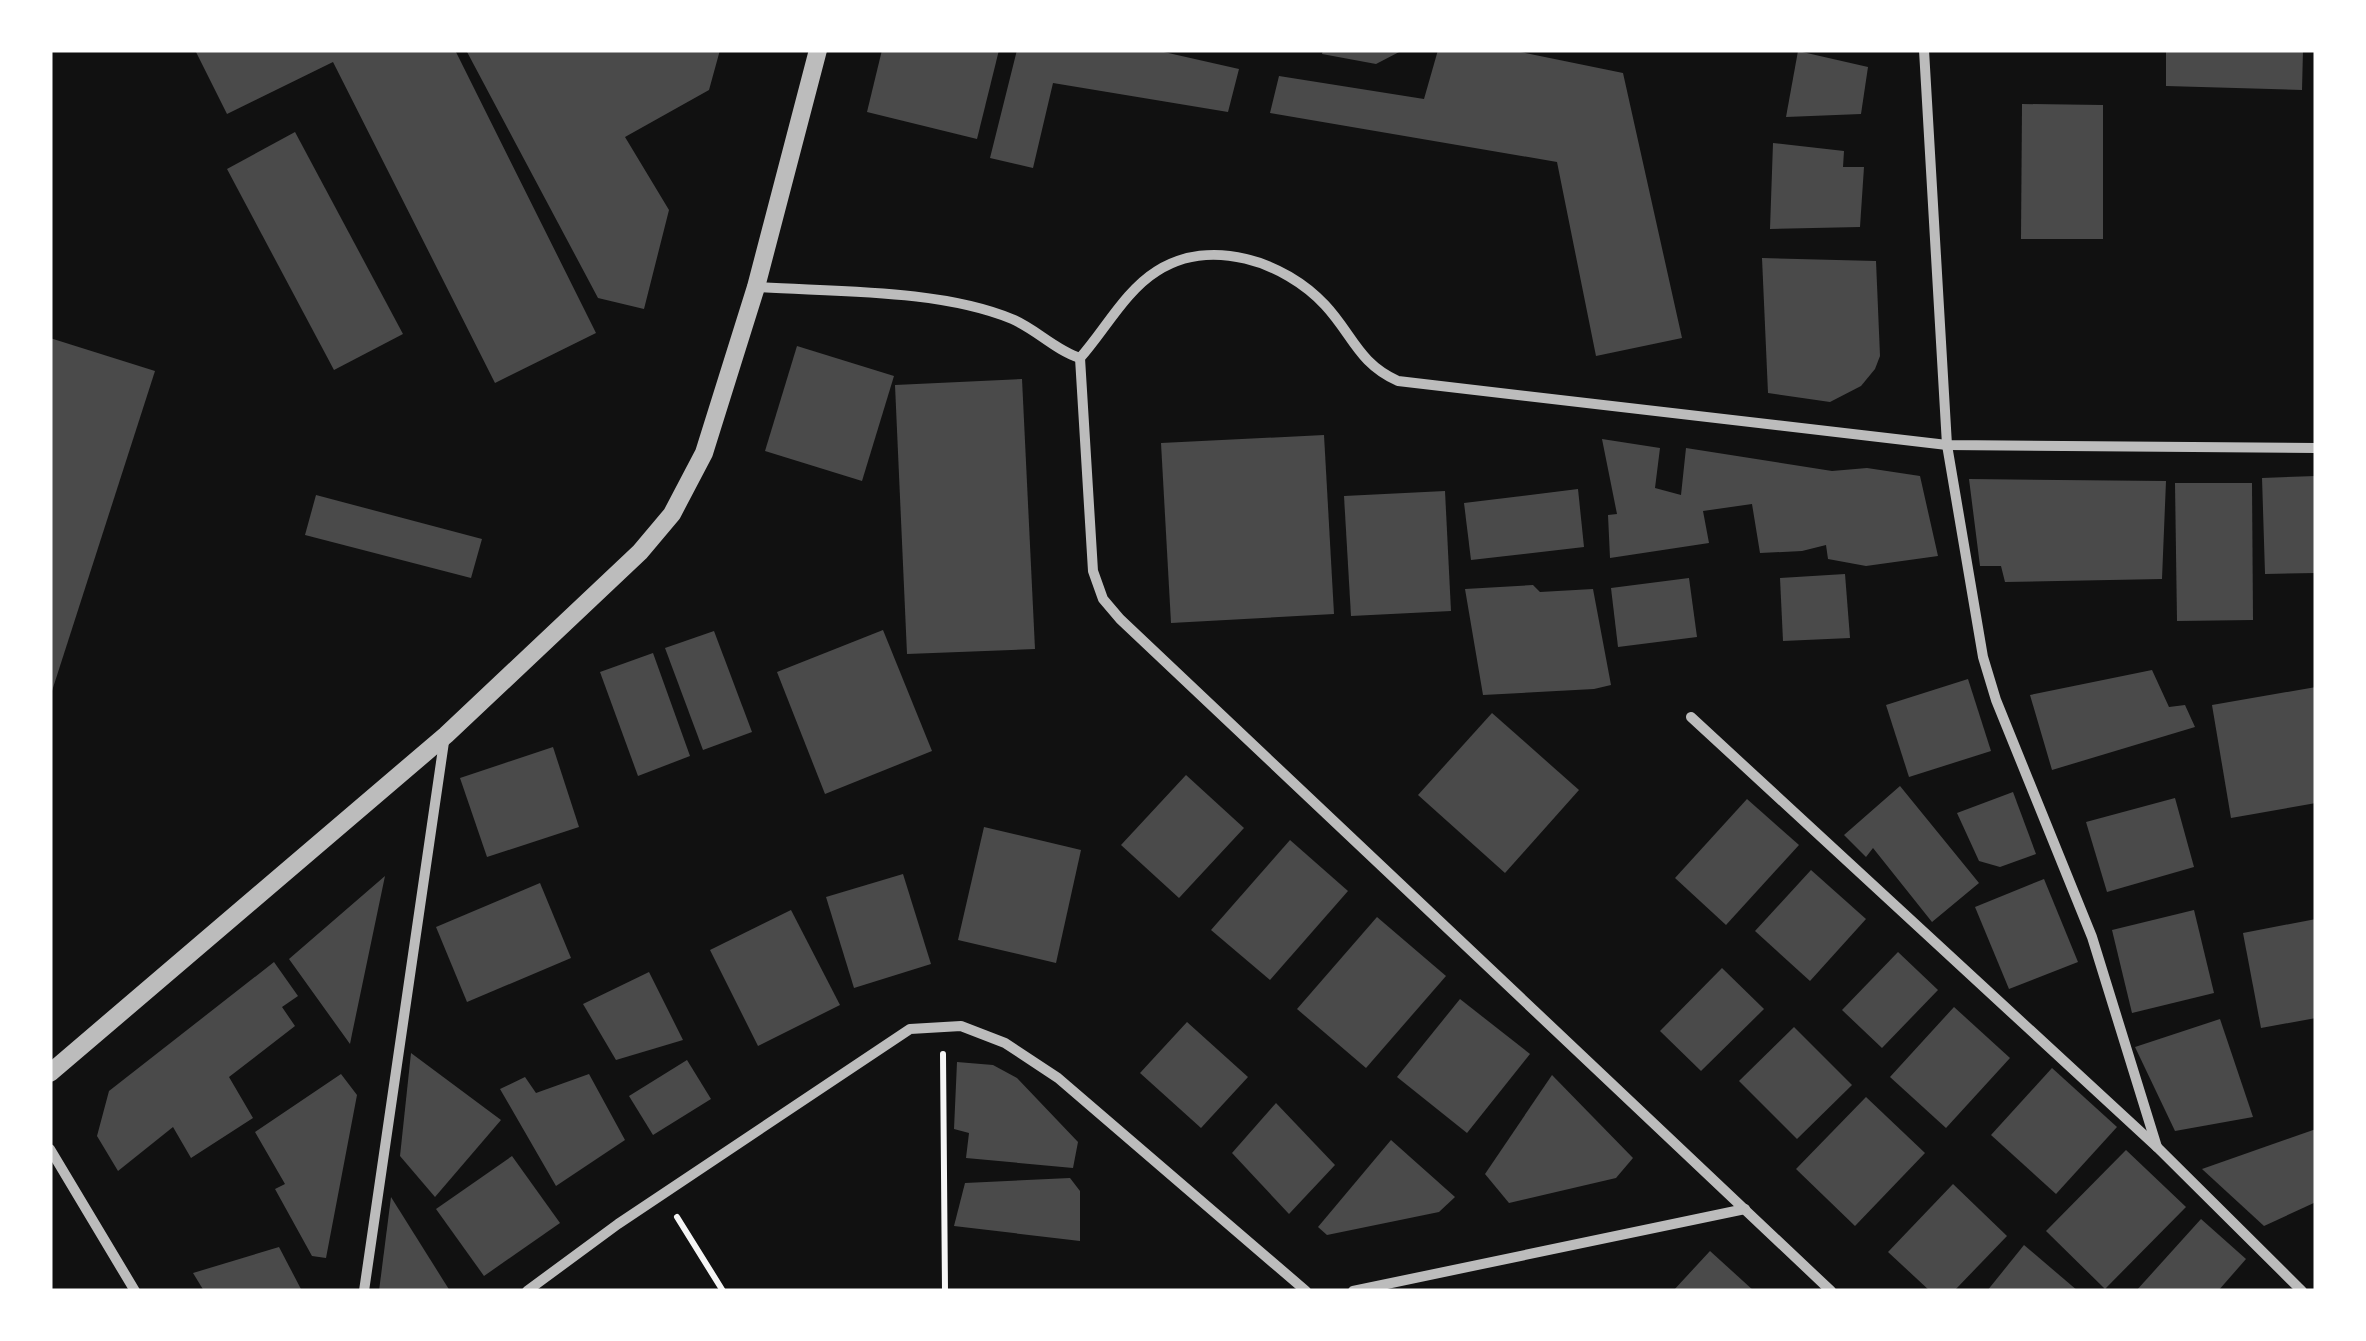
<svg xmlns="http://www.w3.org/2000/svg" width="2366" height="1341" viewBox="0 0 2366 1341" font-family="Mulish,sans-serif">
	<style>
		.building { fill: #4a4a4a }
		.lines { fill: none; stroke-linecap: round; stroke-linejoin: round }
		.path { stroke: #f5f5f5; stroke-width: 6 }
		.minor { stroke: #bcbcbc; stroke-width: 10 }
		.tertiary { stroke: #bcbcbc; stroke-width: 18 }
	</style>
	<rect width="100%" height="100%" fill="#111"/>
	<g class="building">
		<polygon points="195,50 455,50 596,333 495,383 333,62 227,114"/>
		<polygon points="466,50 720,50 709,90 625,137 669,210 644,309 598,298"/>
		<polygon points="882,50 999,50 977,139 867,112"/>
		<polygon points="1017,50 1155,50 1239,69 1228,112 1053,83 1033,168 990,158"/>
		<polygon points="1323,50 1403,50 1376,64 1322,54"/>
		<polygon points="1438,50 1511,50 1623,73 1682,338 1596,356 1557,162 1270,113 1279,76 1424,99"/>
		<polygon points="2166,50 2303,50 2302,90 2166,86"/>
		<polygon points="1798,51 1868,67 1861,114 1786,117"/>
		<polygon points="2022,104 2103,105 2103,239 2021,239"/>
		<polygon points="295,132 403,334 334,370 227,169"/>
		<polygon points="1773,143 1844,151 1843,167 1864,167 1860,227 1770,229"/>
		<polygon points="1762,258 1876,261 1880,356 1875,369 1861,386 1830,402 1768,393"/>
		<polygon points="50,338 155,371 51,694 50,694"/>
		<polygon points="797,346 894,376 862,481 765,451"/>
		<polygon points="1022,379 1035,649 907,654 895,385"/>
		<polygon points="1324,435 1334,614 1171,623 1161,443"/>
		<polygon points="1602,439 1660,448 1655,488 1681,495 1686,448 1832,471 1867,468 1920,476 1938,556 1866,566 1828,559 1826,545 1802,551 1760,553 1752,504 1703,511 1709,543 1610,558 1608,515 1617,514"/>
		<polygon points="2316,476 2316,573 2265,574 2262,478"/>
		<polygon points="1969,479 2166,481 2162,579 2005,582 2001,566 1980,566"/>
		<polygon points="2175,483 2252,483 2253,620 2177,621"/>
		<polygon points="1578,489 1584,547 1471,560 1464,503"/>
		<polygon points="1445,491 1451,611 1351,616 1344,496"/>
		<polygon points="316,495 482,539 471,578 305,535"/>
		<polygon points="1845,574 1850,638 1783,641 1780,578"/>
		<polygon points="1689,578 1697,637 1618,647 1611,588"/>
		<polygon points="1533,585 1540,592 1593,589 1611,685 1594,689 1483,695 1465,589"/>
		<polygon points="883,630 932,751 825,794 777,672"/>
		<polygon points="714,631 752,732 703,750 665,648"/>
		<polygon points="653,653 690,756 638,776 600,672"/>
		<polygon points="2152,670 2169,707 2185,705 2195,727 2052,770 2030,695"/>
		<polygon points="1968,679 1991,751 1909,777 1886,705"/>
		<polygon points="2316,687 2316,803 2231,818 2212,705"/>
		<polygon points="1492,713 1579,790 1505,873 1418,795"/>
		<polygon points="553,747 579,827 487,857 460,778"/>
		<polygon points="1186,775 1244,828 1179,898 1121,845"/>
		<polygon points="1900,786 1979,883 1932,922 1873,848 1866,857 1844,835"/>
		<polygon points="2013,792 2036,854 2000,867 1979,861 1957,813"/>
		<polygon points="2175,798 2194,867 2107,892 2086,822"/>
		<polygon points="1747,799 1799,845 1726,925 1675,878"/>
		<polygon points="984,827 1081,850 1056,963 958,940"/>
		<polygon points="1290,840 1348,891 1270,980 1211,930"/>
		<polygon points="1811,870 1866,919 1810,981 1755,931"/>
		<polygon points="903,874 931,964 854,988 826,897"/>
		<polygon points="385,876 352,1034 350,1044 289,959"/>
		<polygon points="2044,879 2078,962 2009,989 1975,907"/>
		<polygon points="540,883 571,958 467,1002 436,927"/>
		<polygon points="791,910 840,1005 758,1046 710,950"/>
		<polygon points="2194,910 2214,993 2132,1013 2112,930"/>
		<polygon points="1377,917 1446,976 1366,1068 1297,1009"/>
		<polygon points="2316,919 2316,1018 2261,1028 2243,933"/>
		<polygon points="1898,952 1938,990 1882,1048 1842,1010"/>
		<polygon points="274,962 298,996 282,1007 295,1026 229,1077 253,1118 191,1158 173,1127 118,1171 97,1136 109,1091"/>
		<polygon points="1722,968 1764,1009 1701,1071 1660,1031"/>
		<polygon points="649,972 683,1040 616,1060 583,1004"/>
		<polygon points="1460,999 1530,1054 1467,1133 1397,1077"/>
		<polygon points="1954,1007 2010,1058 1946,1128 1890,1077"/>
		<polygon points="2220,1019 2253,1117 2175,1131 2135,1047"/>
		<polygon points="1187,1022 1248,1077 1201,1128 1140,1073"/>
		<polygon points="1794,1027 1852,1085 1797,1139 1739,1081"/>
		<polygon points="411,1053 501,1120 435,1197 400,1156"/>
		<polygon points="687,1060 711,1099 653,1135 629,1096"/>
		<polygon points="957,1062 993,1065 1017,1078 1078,1142 1073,1168 966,1158 969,1133 954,1129"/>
		<polygon points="2052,1068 2117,1127 2056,1194 1991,1135"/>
		<polygon points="341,1074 357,1095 326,1258 312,1256 275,1189 285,1184 255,1132"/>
		<polygon points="589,1074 625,1140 556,1186 500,1089 525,1077 536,1093"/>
		<polygon points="1552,1075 1633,1158 1616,1178 1509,1203 1485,1174"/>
		<polygon points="1866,1097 1925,1153 1855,1226 1796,1169"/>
		<polygon points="1276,1103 1335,1165 1289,1214 1232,1153"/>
		<polygon points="2316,1129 2316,1202 2264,1226 2202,1169"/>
		<polygon points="1391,1140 1455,1197 1439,1212 1327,1235 1318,1227"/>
		<polygon points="2126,1150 2186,1207 2105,1289 2046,1231"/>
		<polygon points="512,1156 560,1223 484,1276 436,1209"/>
		<polygon points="1070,1178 1080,1191 1080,1241 954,1226 965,1183"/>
		<polygon points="1953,1184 2007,1236 1954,1291 1930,1291 1888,1252"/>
		<polygon points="391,1197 450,1291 379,1291"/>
		<polygon points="2201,1219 2246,1259 2218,1291 2136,1291"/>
		<polygon points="2024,1245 2078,1291 1987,1291"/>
		<polygon points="279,1247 302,1291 204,1291 193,1273"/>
		<polygon points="1710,1251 1754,1291 1673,1291"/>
	</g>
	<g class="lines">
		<g class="path">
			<polyline points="943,1054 945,1291"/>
			<polyline points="677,1217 723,1291"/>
		</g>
		<g class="minor">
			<polyline points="1924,50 1947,445 1983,657 1996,700 2092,937 2157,1147"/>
			<path d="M756 287C834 292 940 289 1012 319 1036 329 1055 350 1080 358"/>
			<path d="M1080 358C1105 330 1125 291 1157 271 1210 237 1284 261 1325 305 1353 335 1358 363 1398 381L1947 445 2316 448"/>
			<polyline points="1080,358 1093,571 1103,599 1120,619 1831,1291"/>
			<polyline points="1691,717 2157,1147 2302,1291"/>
			<polyline points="50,1149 135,1291"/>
			<polyline points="364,1291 445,735"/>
			<polyline points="527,1291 618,1224 910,1029 961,1026 1005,1043 1058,1078 1306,1291"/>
			<polyline points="1353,1291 1745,1209"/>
		</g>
		<polyline class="tertiary" points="50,1073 446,735 640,552 672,514 704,453 756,287 818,50"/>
	</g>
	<rect width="2366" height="1341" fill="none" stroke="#ffffff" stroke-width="105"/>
</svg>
